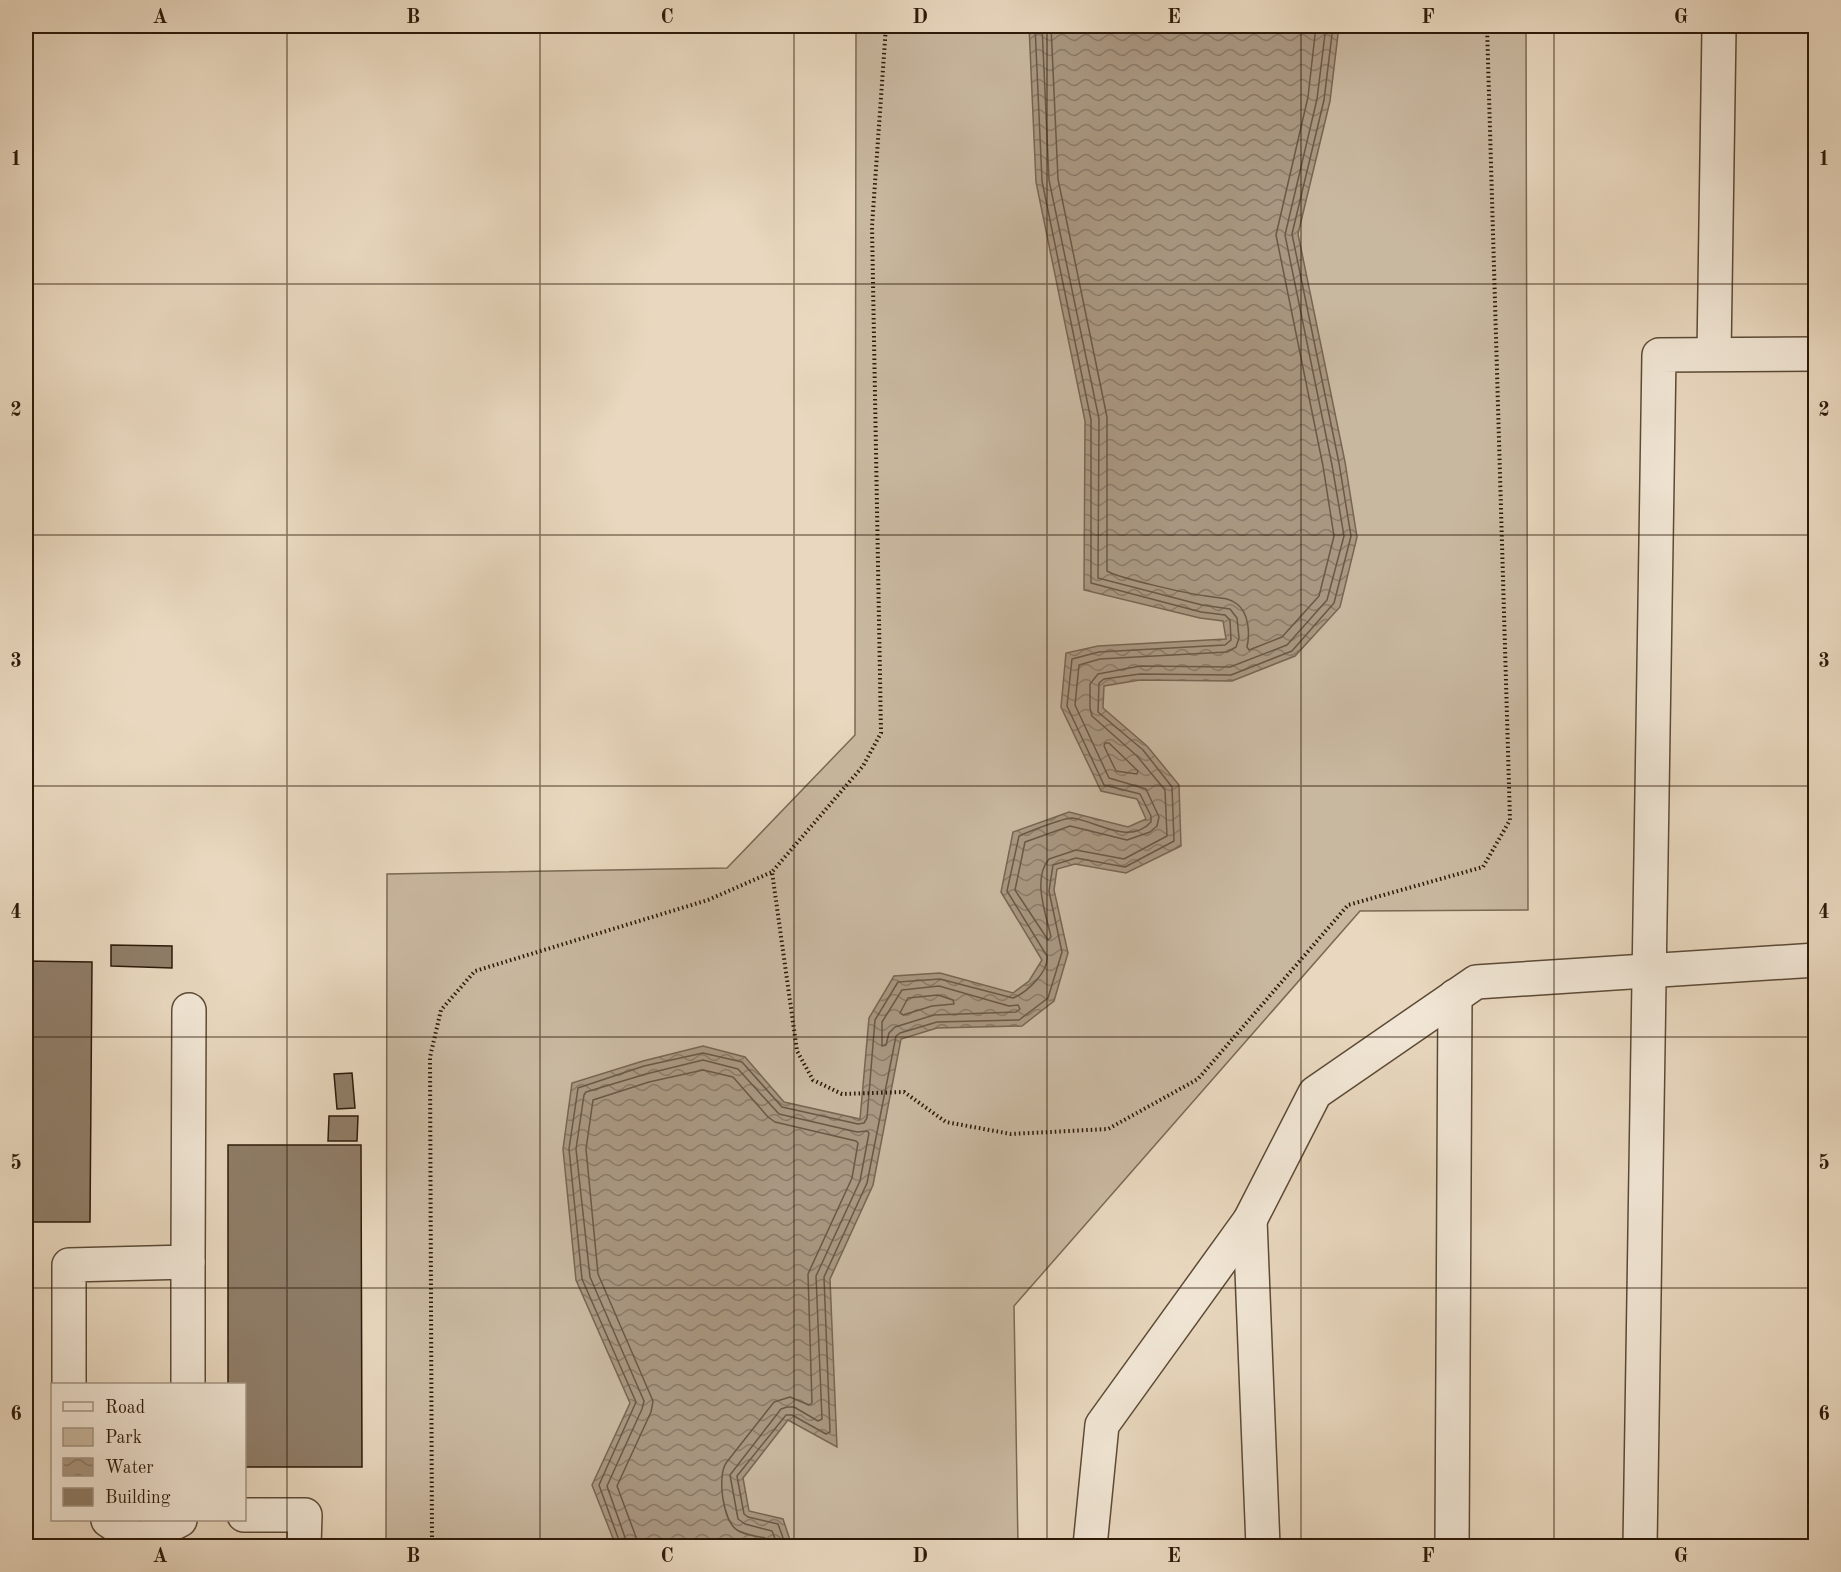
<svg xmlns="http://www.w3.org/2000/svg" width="1841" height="1572" viewBox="0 0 1841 1572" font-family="'Old Standard TT',serif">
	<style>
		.green { fill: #c9b8a0; stroke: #7b6954; stroke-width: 1.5 }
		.water { fill: url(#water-waves); stroke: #776551; stroke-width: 1.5 }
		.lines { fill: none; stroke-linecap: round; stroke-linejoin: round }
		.shore { stroke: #6b5845; stroke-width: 1.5 }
		.building { fill: #8f7d68; stroke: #2d1a09; stroke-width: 1.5 }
		.minor-casing { stroke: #5c4a36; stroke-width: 36 }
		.path { stroke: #2d1a09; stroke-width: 4; stroke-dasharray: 1.5 3; stroke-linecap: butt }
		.minor { stroke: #f1e6d5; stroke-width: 33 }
		.grid { fill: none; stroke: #2d1a09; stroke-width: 1.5; stroke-opacity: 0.55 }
		.neatline { fill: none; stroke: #2d1a09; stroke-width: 2 }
		.grid-label { font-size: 20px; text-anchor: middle; font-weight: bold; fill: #2d1a09 }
	</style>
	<defs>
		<pattern id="water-waves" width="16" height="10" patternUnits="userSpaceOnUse" patternTransform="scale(1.5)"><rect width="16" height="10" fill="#a99781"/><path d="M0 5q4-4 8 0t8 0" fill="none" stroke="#8a7a68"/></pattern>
	</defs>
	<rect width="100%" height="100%" fill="#e9d8bf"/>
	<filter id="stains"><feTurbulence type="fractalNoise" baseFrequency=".00333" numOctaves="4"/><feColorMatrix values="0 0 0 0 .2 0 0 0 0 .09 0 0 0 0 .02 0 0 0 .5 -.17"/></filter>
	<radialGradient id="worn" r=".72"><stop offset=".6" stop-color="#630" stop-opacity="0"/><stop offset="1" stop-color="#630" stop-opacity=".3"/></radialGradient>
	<polygon class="green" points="856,26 1526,26 1528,910 1360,911 1014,1306 1018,1546 386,1546 387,874 727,868 855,735"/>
	<polygon class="water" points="1029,26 1339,26 1330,101 1298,234 1345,462 1357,537 1340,607 1295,656 1232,681 1140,680 1104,686 1103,708 1147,746 1179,785 1181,846 1126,873 1075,864 1057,869 1054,890 1068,953 1054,1001 1022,1026 937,1028 901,1039 873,1185 830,1279 837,1447 788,1420 743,1478 749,1511 783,1519 792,1546 616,1546 592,1485 630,1403 576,1280 563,1149 572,1083 643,1061 703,1046 745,1057 784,1102 860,1119 869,1018 894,976 940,973 1013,993 1029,981 1042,960 1001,892 1013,832 1069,812 1128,827 1146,819 1137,799 1101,791 1061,707 1066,653 1098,646 1226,639 1223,621 1200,618 1084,590 1085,421 1036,182"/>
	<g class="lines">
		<g class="shore">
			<path d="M1042 26 1049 180 1099 419 1098 578 1202 605 1230 609 1237 618 1239 638 1236 647 1227 652 1100 659 1079 665 1075 705 1109 778 1146 789 1159 817 1157 826 1150 832 1127 840 1070 826 1025 842 1015 890 1048 940 1051 937C1046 914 1032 879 1049 859L1076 850 1124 859 1167 836 1165 790 1137 756 1092 716 1090 708V684L1098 674 1140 666 1230 667 1287 645 1327 600 1344 536 1332 465 1285 235 1317 99 1326 26"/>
			<path d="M1051 26 1058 179 1107 417V571C1118 578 1189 594 1206 596 1217 598 1229 597 1237 604 1249 613 1250 634 1247 647L1249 650 1282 637 1319 596 1334 536 1323 466 1276 235 1308 97 1316 26"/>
			<polygon points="1105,743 1109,743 1138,771 1137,774 1116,771 1104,746"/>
			<polygon points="939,986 1009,1006 1018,1005 1020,1009 1016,1012 934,1015 895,1027 889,1033 886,1045 882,1046 882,1022 902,990"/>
			<polygon points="938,995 953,1000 954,1004 932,1006 903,1015 900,1013 908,998"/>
			<path d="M621 1546 599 1485 636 1402 582 1279 569 1149 578 1088 644 1066 703 1053 742 1062 782 1107 858 1124 864 1123 867 1118 875 1020 898 982 940 979 1013 998C1026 993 1049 972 1047 956L1007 891 1019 836C1028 832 1063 818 1072 818 1097 821 1129 846 1151 822V816L1140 794 1104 785 1067 706 1072 659 1099 652 1225 645 1231 640 1230 620 1225 615 1201 612 1091 583V420L1042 181 1035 26"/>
			<polyline points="628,1546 607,1486 642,1409 644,1401 590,1277 576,1149 584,1095 586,1092 646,1074 703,1060 738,1069 779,1114 857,1132 867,1131 869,1133 860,1181 816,1276 822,1419 818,1421 794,1407 787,1407 781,1409 730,1475 738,1519 745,1524 772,1531 778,1546"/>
			<path d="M637 1546 636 1537 617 1486 651 1412 653 1401 598 1274 586 1149 593 1100 649 1082 703 1070 733 1077 768 1117 775 1122 856 1141 858 1143 852 1178 808 1274 812 1403 809 1405 790 1397 774 1402 726 1463C717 1477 723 1521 737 1530 745 1535 756 1536 765 1538L768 1546"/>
			<polyline points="786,1546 778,1524 748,1517 744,1514 737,1476 786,1415 792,1415 826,1434 830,1432 824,1277 867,1183 896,1036 900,1033 937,1022 1019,1020 1048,998 1062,952 1049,891 1053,865 1076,858 1125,867 1174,841 1172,787 1143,750 1098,712 1099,683 1104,679 1140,674 1231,675 1292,651 1334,603 1351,536 1339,463 1292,234 1324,100 1333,26"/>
		</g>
	</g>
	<g class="building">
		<polygon points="111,945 172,946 172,968 111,966"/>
		<polygon points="26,961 92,962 90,1222 26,1222"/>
		<polygon points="352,1073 355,1108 337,1109 334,1074"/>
		<polygon points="329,1116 358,1116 357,1141 328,1141"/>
		<polygon points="228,1145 361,1145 362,1467 244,1467 244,1384 228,1384"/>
	</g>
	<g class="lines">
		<defs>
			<g id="minor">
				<polyline points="1714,354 1719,29"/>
				<polyline points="1250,1220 1263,1546"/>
				<polyline points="188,1262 188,1384"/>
				<polyline points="69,1384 69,1265 188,1262 189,1010"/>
				<polyline points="244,1515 305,1515 304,1546"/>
				<polyline points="108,1520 139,1541 138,1546"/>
				<polyline points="139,1541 180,1520"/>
				<polyline points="1090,1546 1102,1425 1250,1220 1315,1093 1476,982 1816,960"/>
				<polyline points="1452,1546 1455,996"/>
				<polyline points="1640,1546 1659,355 1816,354"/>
			</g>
		</defs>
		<use href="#minor" class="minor-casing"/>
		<g class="path">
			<polyline points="886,26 872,226 881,733 863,766 772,872 797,1051 813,1080 842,1094 904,1092 946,1122 1011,1134 1108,1129 1198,1079 1348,905 1483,867 1510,820 1487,26"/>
			<polyline points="432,1546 430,1057 441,1010 475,971 708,900 772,872"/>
		</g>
		<use href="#minor" class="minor"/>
	</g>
	<path class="grid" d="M287 26V1546M540 26V1546M794 26V1546M1047 26V1546M1301 26V1546M1554 26V1546M26 284H1816M26 535H1816M26 786H1816M26 1037H1816M26 1288H1816"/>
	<rect width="1841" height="1572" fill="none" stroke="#e9d8bf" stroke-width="66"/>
	<rect x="51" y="1383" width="195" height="138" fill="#f1e6d5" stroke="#a39483" stroke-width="1.5"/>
	<rect x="63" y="1402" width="30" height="9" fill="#f1e6d5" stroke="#a39483" stroke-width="1.5"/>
	<text x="105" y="1413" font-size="18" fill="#2d1a09">Road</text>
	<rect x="63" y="1428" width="30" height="18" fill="#c9b8a0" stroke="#a39483" stroke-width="1.5"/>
	<text x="105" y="1443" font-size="18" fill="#2d1a09">Park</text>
	<rect x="63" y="1458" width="30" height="18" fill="url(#water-waves)" stroke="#a39483" stroke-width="1.5"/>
	<text x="105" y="1473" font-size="18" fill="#2d1a09">Water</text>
	<rect x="63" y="1488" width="30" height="18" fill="#8f7d68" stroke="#a39483" stroke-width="1.5"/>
	<text x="105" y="1503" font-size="18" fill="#2d1a09">Building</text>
	<rect x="33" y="33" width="1775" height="1506" class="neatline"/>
	<g class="grid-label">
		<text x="160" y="23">A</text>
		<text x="413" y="23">B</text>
		<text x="667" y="23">C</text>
		<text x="920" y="23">D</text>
		<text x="1174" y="23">E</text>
		<text x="1428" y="23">F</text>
		<text x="1681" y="23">G</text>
		<text x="16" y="165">1</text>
		<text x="1824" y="165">1</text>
		<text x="16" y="416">2</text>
		<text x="1824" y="416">2</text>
		<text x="16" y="667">3</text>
		<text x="1824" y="667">3</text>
		<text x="16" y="918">4</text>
		<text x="1824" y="918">4</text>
		<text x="16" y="1169">5</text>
		<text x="1824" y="1169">5</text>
		<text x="16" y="1420">6</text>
		<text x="1824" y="1420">6</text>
		<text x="160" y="1562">A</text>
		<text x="413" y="1562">B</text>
		<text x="667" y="1562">C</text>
		<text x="920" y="1562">D</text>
		<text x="1174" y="1562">E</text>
		<text x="1428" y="1562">F</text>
		<text x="1681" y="1562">G</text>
	</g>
	<rect width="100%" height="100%" filter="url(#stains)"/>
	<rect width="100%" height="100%" fill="url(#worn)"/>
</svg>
